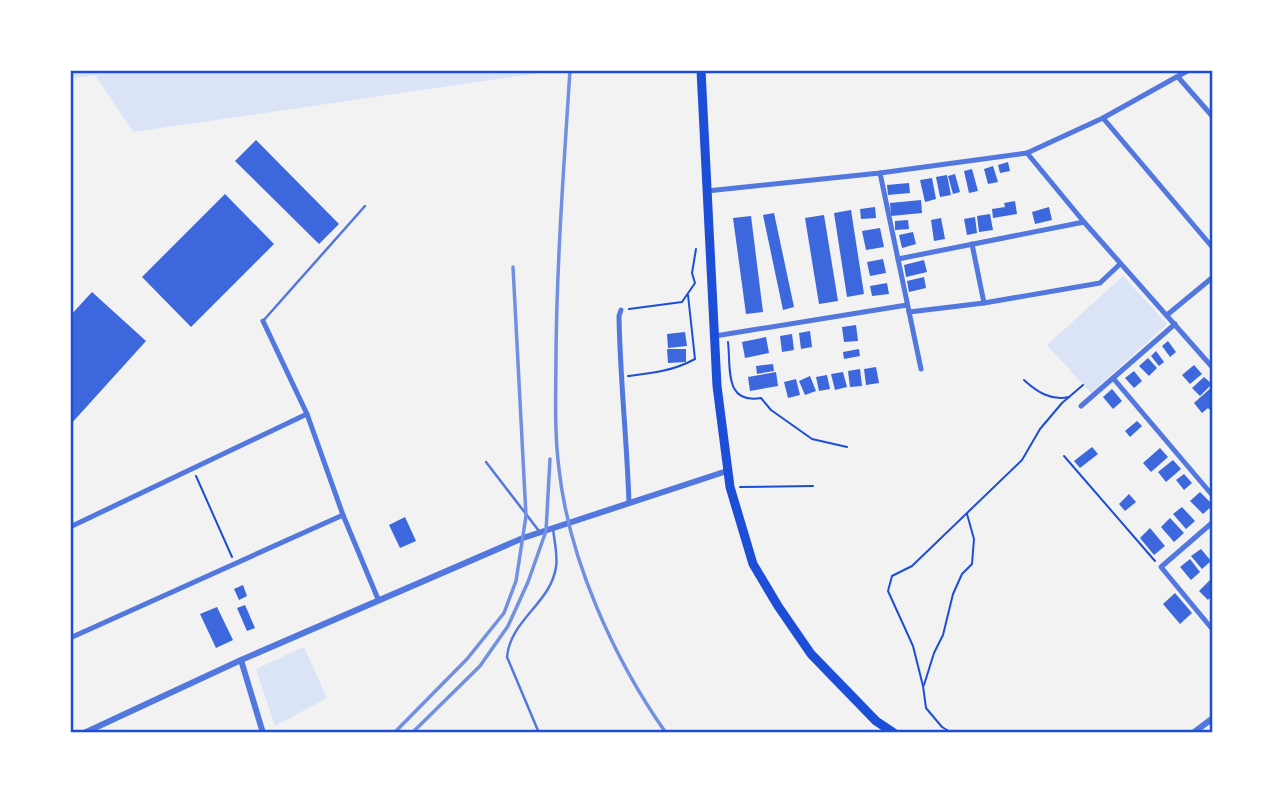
<svg xmlns="http://www.w3.org/2000/svg" width="1283" height="803" viewBox="0 0 1283 803" font-family="'PT Sans Narrow',sans-serif">
	<style>
		.green { fill: #dbe4f7 }
		.building { fill: #3d67dc }
		.lines { fill: none; stroke-linecap: round; stroke-linejoin: round }
		.path { stroke: #1d4ed8; stroke-width: 2 }
		.service { stroke: #5277de; stroke-width: 2.5 }
		.minor { stroke: #5277de; stroke-width: 5 }
		.tertiary { stroke: #5277de; stroke-width: 6 }
		.trunk { stroke: #1d4ed8; stroke-width: 9 }
		.rail { stroke: #7290e2; stroke-width: 3.5 }
		.neatline { fill: none; stroke: #1d4ed8; stroke-width: 2.5 }
	</style>
	<rect width="100%" height="100%" fill="#f2f2f2"/>
	<g class="green">
		<polygon points="70,70 560,70 133,132 95,75 70,79"/>
		<polygon points="1123,276 1167,324 1091,393 1047,345"/>
		<polygon points="304,647 327,698 275,726 256,669"/>
	</g>
	<g class="building">
		<polygon points="256,140 339,224 319,244 235,161"/>
		<polygon points="1008,162 1010,171 1000,173 998,165"/>
		<polygon points="993,166 998,182 988,184 984,169"/>
		<polygon points="972,169 978,191 969,193 964,171"/>
		<polygon points="955,174 960,192 953,194 948,176"/>
		<polygon points="947,175 951,195 940,197 936,177"/>
		<polygon points="932,178 936,199 925,202 920,180"/>
		<polygon points="909,183 910,193 888,195 887,185"/>
		<polygon points="225,194 274,244 191,327 142,277"/>
		<polygon points="921,200 922,213 891,216 890,203"/>
		<polygon points="1015,201 1017,214 993,218 992,209 1005,207 1004,203"/>
		<polygon points="875,207 876,218 861,219 860,209"/>
		<polygon points="1049,207 1052,220 1035,224 1032,212"/>
		<polygon points="851,210 864,294 847,297 834,213"/>
		<polygon points="774,213 794,307 783,310 763,215"/>
		<polygon points="990,214 993,230 979,232 977,216"/>
		<polygon points="824,215 838,301 819,304 805,218"/>
		<polygon points="751,216 763,312 746,314 733,218"/>
		<polygon points="975,217 977,233 967,235 964,219"/>
		<polygon points="941,218 945,239 934,241 931,220"/>
		<polygon points="908,220 909,229 895,230 895,221"/>
		<polygon points="880,228 884,247 866,250 862,231"/>
		<polygon points="913,232 916,244 902,248 899,235"/>
		<polygon points="883,259 886,273 870,276 867,262"/>
		<polygon points="924,260 927,272 906,277 904,265"/>
		<polygon points="924,277 926,288 909,292 907,281"/>
		<polygon points="887,283 889,294 872,296 870,286"/>
		<polygon points="92,292 146,341 70,425 70,316"/>
		<polygon points="856,325 858,341 844,342 842,327"/>
		<polygon points="810,331 812,347 801,349 799,333"/>
		<polygon points="685,332 687,346 668,348 667,334"/>
		<polygon points="792,334 794,350 782,352 780,336"/>
		<polygon points="766,337 769,353 745,358 742,342"/>
		<polygon points="1168,341 1176,352 1170,357 1162,346"/>
		<polygon points="667,349 686,349 686,362 668,363"/>
		<polygon points="859,349 860,356 844,359 843,352"/>
		<polygon points="1156,351 1164,362 1159,366 1151,356"/>
		<polygon points="1148,358 1157,368 1149,376 1139,366"/>
		<polygon points="773,364 774,371 757,374 756,366"/>
		<polygon points="1194,365 1202,374 1190,384 1182,375"/>
		<polygon points="876,367 879,383 866,385 864,369"/>
		<polygon points="860,369 862,386 850,387 848,371"/>
		<polygon points="1134,371 1142,381 1134,388 1125,378"/>
		<polygon points="776,372 778,386 750,391 748,377"/>
		<polygon points="843,372 847,387 835,390 831,374"/>
		<polygon points="827,375 830,389 819,391 816,377"/>
		<polygon points="810,376 816,391 805,395 799,381"/>
		<polygon points="1204,377 1212,384 1200,396 1192,388"/>
		<polygon points="796,379 800,395 788,398 784,382"/>
		<polygon points="1213,386 1213,414 1208,408 1202,413 1194,403"/>
		<polygon points="1112,389 1122,401 1113,409 1103,397"/>
		<polygon points="1137,421 1142,426 1130,437 1125,431"/>
		<polygon points="1092,447 1098,454 1080,468 1074,461"/>
		<polygon points="1160,448 1168,457 1151,472 1143,463"/>
		<polygon points="1173,460 1181,469 1166,482 1158,472"/>
		<polygon points="1184,474 1192,483 1184,490 1176,480"/>
		<polygon points="1200,492 1213,505 1203,514 1190,501"/>
		<polygon points="1129,494 1136,502 1125,511 1119,504"/>
		<polygon points="1182,507 1195,521 1186,529 1173,514"/>
		<polygon points="405,517 416,541 400,548 389,525"/>
		<polygon points="1170,518 1184,533 1174,542 1161,527"/>
		<polygon points="1150,528 1165,546 1154,555 1140,538"/>
		<polygon points="1201,549 1211,561 1202,569 1191,556"/>
		<polygon points="1190,559 1200,572 1191,580 1180,567"/>
		<polygon points="1210,580 1213,582 1213,594 1208,600 1199,591"/>
		<polygon points="243,585 247,596 239,600 234,589"/>
		<polygon points="1175,593 1192,613 1180,624 1163,604"/>
		<polygon points="245,605 255,628 247,631 237,608"/>
		<polygon points="217,607 233,640 216,648 200,614"/>
	</g>
	<g class="lines">
		<g class="path">
			<polyline points="629,309 682,302 695,283 692,273 696,249"/>
			<path d="M728 342C731 369 724 404 761 398L771 410 812 439 847 447"/>
			<path d="M628 376C653 373 673 371 695 359L688 295"/>
			<path d="M1024 380C1037 392 1051 401 1069 397"/>
			<polyline points="1064,456 1155,561"/>
			<polyline points="196,476 232,557"/>
			<polyline points="740,487 813,486"/>
			<polyline points="924,685 934,653 943,635 953,594 962,574 972,564 974,539 967,514"/>
			<polyline points="952,733 942,727 926,708 923,686 913,646 888,591 892,576 912,566 1022,460 1040,429 1062,403 1083,385"/>
		</g>
		<g class="service">
			<polyline points="263,321 365,206"/>
			<polyline points="486,462 539,531"/>
			<path d="M539 733 507 657C510 620 551 603 556 567 558 555 554 540 553 528"/>
		</g>
		<g class="minor">
			<polyline points="1178,77 1213,117"/>
			<polyline points="1103,118 1213,248"/>
			<polyline points="1027,153 1084,222 1213,368"/>
			<polyline points="880,173 921,369"/>
			<polyline points="707,191 880,173 1027,153 1103,118 1189,70"/>
			<polyline points="972,244 984,303"/>
			<polyline points="898,259 1084,222"/>
			<path d="M621 310 619 316C620 379 627 441 629 503"/>
			<polyline points="909,312 984,303 1100,283 1120,264"/>
			<polyline points="1167,315 1213,277"/>
			<polyline points="263,321 307,414 343,515 378,599"/>
			<polyline points="715,336 907,305"/>
			<polyline points="1113,378 1213,496"/>
			<polyline points="1081,406 1175,324"/>
			<polyline points="1213,522 1161,567 1213,630"/>
			<polyline points="70,527 307,414"/>
			<polyline points="70,638 343,515"/>
		</g>
		<g class="tertiary">
			<polyline points="241,660 263,733"/>
			<polyline points="84,733 241,660 523,538 727,471"/>
			<polyline points="1193,733 1213,718"/>
		</g>
		<polyline class="trunk" points="701,70 717,386 730,487 753,564 778,606 811,654 876,721 894,733"/>
		<g class="rail">
			<path d="M570 70C564 164 557 258 556 352 556 391 554 430 559 469 569 560 614 659 666 733"/>
			<polyline points="394,733 467,659 504,613 516,581 526,516 513,267"/>
			<polyline points="412,733 480,666 508,626 528,582 546,531 550,459"/>
		</g>
	</g>
	<rect width="1283" height="803" fill="none" stroke="#ffffff" stroke-width="144"/>
	<rect x="72" y="72" width="1139" height="659" class="neatline"/>
</svg>
